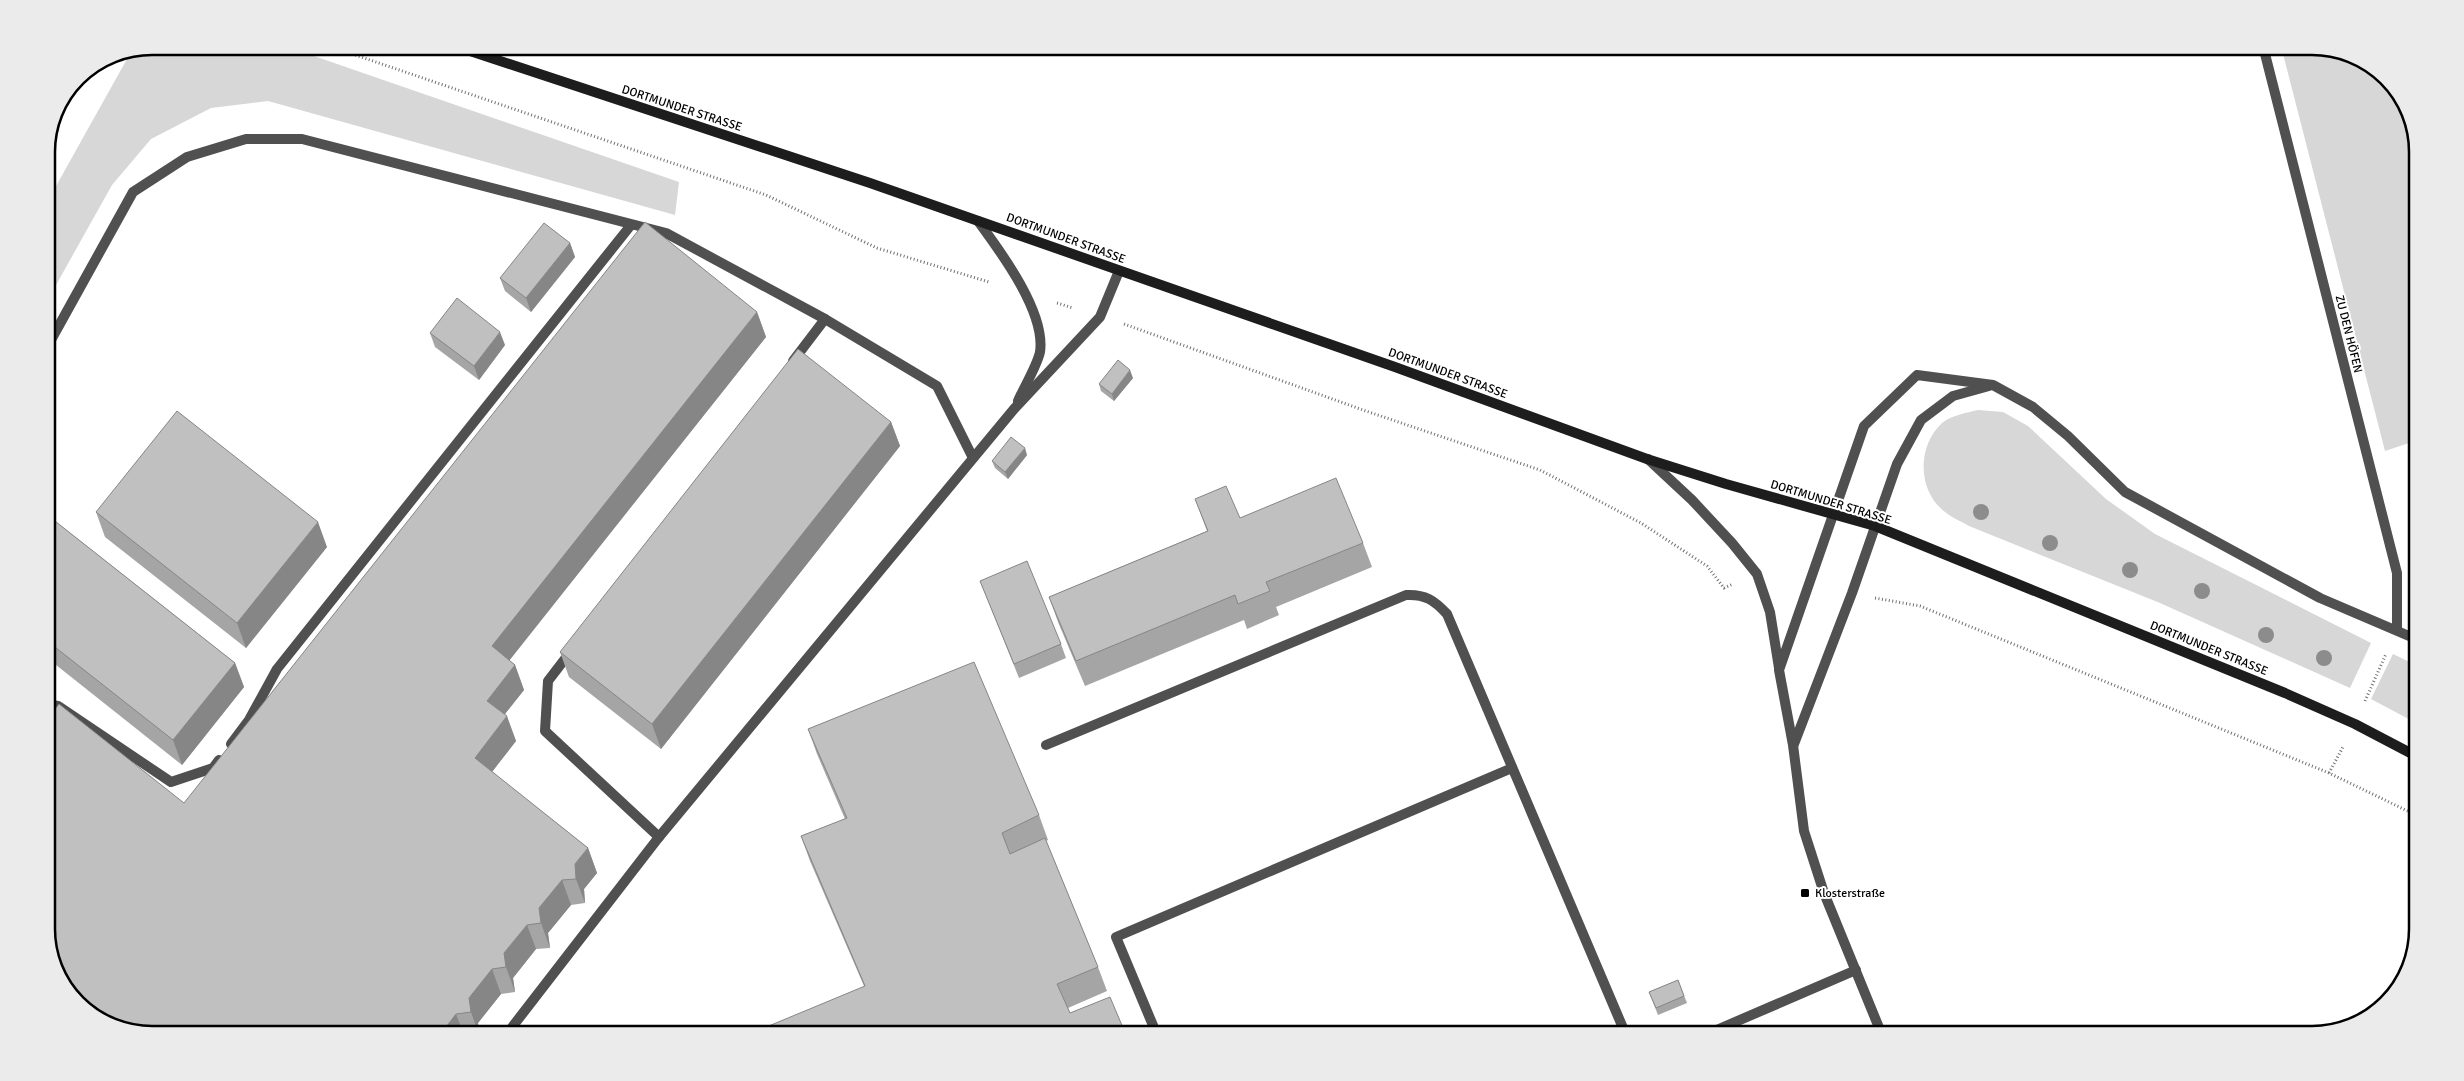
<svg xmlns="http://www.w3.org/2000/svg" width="2464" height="1081" viewBox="0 0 2464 1081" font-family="Signika,sans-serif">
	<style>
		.green { fill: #d7d7d7 }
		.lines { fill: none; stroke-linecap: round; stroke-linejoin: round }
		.path { stroke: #727272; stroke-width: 3; stroke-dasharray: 1 2.5; stroke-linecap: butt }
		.lane { stroke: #505050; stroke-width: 10 }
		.street { stroke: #505050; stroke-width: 10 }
		.secondary { stroke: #1d1d1d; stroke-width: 10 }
		.tree { fill: #8c8c8c }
		.wall { fill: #a5a5a5 }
		.shaded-wall { fill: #868686 }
		.building { fill: #c0c0c0; stroke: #868686 }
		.poi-dot { fill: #000; stroke: #fff; stroke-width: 2 }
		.labels { text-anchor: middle; stroke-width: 4; stroke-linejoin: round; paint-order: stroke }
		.street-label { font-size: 12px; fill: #000; stroke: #fff }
		.poi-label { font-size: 12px; fill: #000; stroke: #fff; text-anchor: start }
		.rim { fill: none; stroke: #000; stroke-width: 2.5 }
	</style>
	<rect width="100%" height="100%" fill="#fff"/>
	<g class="green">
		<polygon points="152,46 285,46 679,182 675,215 268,101 211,108 151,139 112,185 46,303 46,204 132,50"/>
		<polygon points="2281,46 2312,46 2352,54 2400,93 2418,145 2418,440 2385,451"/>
		<path d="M1978 410 2003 412 2028 426 2106 499 2155 534 2371 643 2350 688 2160 603 1969 526C1961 521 1952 518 1945 512 1917 491 1917 446 1942 423 1952 415 1966 413 1978 410Z"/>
		<polygon points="2393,654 2418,666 2418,724 2371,699"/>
	</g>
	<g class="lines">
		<g class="path">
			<polyline points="329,46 766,195 877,248 989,282"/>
			<polyline points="1057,303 1073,308"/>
			<polyline points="1124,324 1363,410 1540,470 1641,523 1707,566 1724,588 1733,584"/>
			<polyline points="1875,598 1920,606 2329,773 2418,816"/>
			<polyline points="2365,701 2386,654"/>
			<polyline points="2329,773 2343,747"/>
		</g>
		<g class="lane">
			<path d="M978 221C1000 251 1046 312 1040 352 1037 366 1024 387 1018 401"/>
			<polyline points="46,349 133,192 187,157 246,139 302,139 666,233 825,319 937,386 973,458"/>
			<polyline points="793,361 825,319"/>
			<polyline points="571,651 548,681 545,731 659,837"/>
			<polyline points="46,704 58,706 171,782 213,768 219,760"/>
			<polyline points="231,744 249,720 277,669 631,225"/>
			<path d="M1046 745 1406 595C1425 594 1434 600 1447 614L1626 1035"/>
			<polyline points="506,1035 659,837 1014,409 1100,317 1119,271"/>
			<polyline points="1157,1035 1116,937 1512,768"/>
			<polyline points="1705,1035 1856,970"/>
		</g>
		<g class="street">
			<polyline points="2263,46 2397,573 2397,630"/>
			<polyline points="1648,459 1692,500 1732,543 1757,574 1770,612 1779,668"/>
			<polyline points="1794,744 1852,593 1897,464 1921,420 1953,396 1989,386"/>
			<polyline points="1882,1035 1824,893 1804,831 1793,745 1779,670 1864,426 1917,375 1993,385 2033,407 2068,436 2125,492 2320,598 2409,636 2418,634"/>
		</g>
		<polyline class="secondary" points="455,46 870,183 1395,367 1647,459 1726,484 1875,526 2285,693 2355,724 2418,757"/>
	</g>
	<g class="tree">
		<circle cx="1981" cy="512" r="8"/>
		<circle cx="2050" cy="543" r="8"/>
		<circle cx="2130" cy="570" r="8"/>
		<circle cx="2202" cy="591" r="8"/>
		<circle cx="2266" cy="635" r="8"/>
		<circle cx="2324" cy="658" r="8"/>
	</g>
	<g class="wall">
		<polygon points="570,243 575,257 531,312 505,291 500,278"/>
		<polygon points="757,312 766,337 509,660 515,665 524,690 505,714 516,741 492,772 588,848 597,873 584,889 585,903 571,905 548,933 550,948 536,949 513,978 515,992 501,994 478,1023 479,1035 152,1035 184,803"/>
		<polygon points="430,333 505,345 479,380 435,347"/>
		<polygon points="1133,378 1114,401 1101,391 1099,384"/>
		<polygon points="891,422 900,446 661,749 569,677 560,652"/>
		<polygon points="1027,455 1008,479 995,468 992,461"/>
		<polygon points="1195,499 1240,518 1363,543 1372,567 1276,607 1279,615 1247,629 1244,620 1085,686 1058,622 1049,597 1207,531"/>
		<polygon points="96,512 327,547 246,648 105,537"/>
		<polygon points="46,514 235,663 244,687 182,765 46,657"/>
		<polygon points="980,581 1061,644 1066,658 1019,678"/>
		<polygon points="808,729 1039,815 1048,840 1046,841 1098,967 1107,991 1068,1008 1070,1013 1126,1035 864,986 810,861 801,836 845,819 817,754"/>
		<polygon points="1678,980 1687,1003 1658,1015 1649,992"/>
	</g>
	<g class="shaded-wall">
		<polygon points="570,243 575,257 531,312 526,298"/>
		<polygon points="757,312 766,337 501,671 492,646"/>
		<polygon points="500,332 505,345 479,380 474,366"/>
		<polygon points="1130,370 1133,378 1114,401 1112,394"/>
		<polygon points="891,422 900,446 661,749 652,724"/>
		<polygon points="1025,448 1027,455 1008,479 1005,472"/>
		<polygon points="318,522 327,547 246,648 237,623"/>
		<polygon points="235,663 244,687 182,765 173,740"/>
		<polygon points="515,665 524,690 496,725 487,701"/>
		<polygon points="507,716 516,741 484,782 475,758"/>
		<polygon points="588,848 597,873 584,889 585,903 576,879 575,864"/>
		<polygon points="562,880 571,905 548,933 550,948 541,923 539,908"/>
		<polygon points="527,925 536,949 513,978 515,992 506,967 504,953"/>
		<polygon points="492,969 501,994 478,1023 479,1035 471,1012 469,998"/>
		<polygon points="456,1014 464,1035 440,1035"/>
	</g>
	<g class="building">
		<polygon points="645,222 757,312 492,646 515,665 487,701 507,716 475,758 588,848 575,864 576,879 562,880 539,908 541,923 527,925 504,953 506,967 492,969 469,998 471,1012 456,1014 440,1035 152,1035 112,1027 68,993 46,936 46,721 59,704 184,803"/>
		<polygon points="544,223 570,243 526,298 500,278"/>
		<polygon points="457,298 500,332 474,366 430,333"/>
		<polygon points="798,349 891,422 652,724 560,652"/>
		<polygon points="1118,360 1130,370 1112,394 1099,384"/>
		<polygon points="177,411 318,522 237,623 96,512"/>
		<polygon points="1011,437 1025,448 1005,472 992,461"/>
		<polygon points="1336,478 1363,543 1266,582 1270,591 1238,604 1235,595 1076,661 1049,597 1208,531 1195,499 1226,486 1240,518"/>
		<polygon points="46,514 235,663 173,740 46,640"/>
		<polygon points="1027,561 1061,644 1014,664 980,581"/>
		<polygon points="974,662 1039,815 1002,833 1010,854 1045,838 1098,967 1057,984 1070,1013 1110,997 1126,1035 747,1035 865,986 801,836 847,818 808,729"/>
		<polygon points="1678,980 1684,996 1656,1008 1649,992"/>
	</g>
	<rect class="poi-dot" x="1800" y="888" width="10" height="10" rx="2.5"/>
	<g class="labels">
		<g class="street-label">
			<text transform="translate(682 108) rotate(18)" y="4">DORTMUNDER STRASSE</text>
			<text transform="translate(1066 238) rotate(20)" y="4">DORTMUNDER STRASSE</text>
			<text transform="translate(2349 334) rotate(76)" y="4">ZU DEN HÖFEN</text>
			<text transform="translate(1448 373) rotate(20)" y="4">DORTMUNDER STRASSE</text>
			<text transform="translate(1831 502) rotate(17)" y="4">DORTMUNDER STRASSE</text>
			<text transform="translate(2209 648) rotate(22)" y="4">DORTMUNDER STRASSE</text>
		</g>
		<g class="poi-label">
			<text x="1815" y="897">Klosterstraße</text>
		</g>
	</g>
	<path d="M0 0H2464V1081H0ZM152 55H2312A97 97 0 0 1 2409 152V929A97 97 0 0 1 2312 1026H152A97 97 0 0 1 55 929V152A97 97 0 0 1 152 55Z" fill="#ebebeb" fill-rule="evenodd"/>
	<path class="rim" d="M152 55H2312A97 97 0 0 1 2409 152V929A97 97 0 0 1 2312 1026H152A97 97 0 0 1 55 929V152A97 97 0 0 1 152 55Z"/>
</svg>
